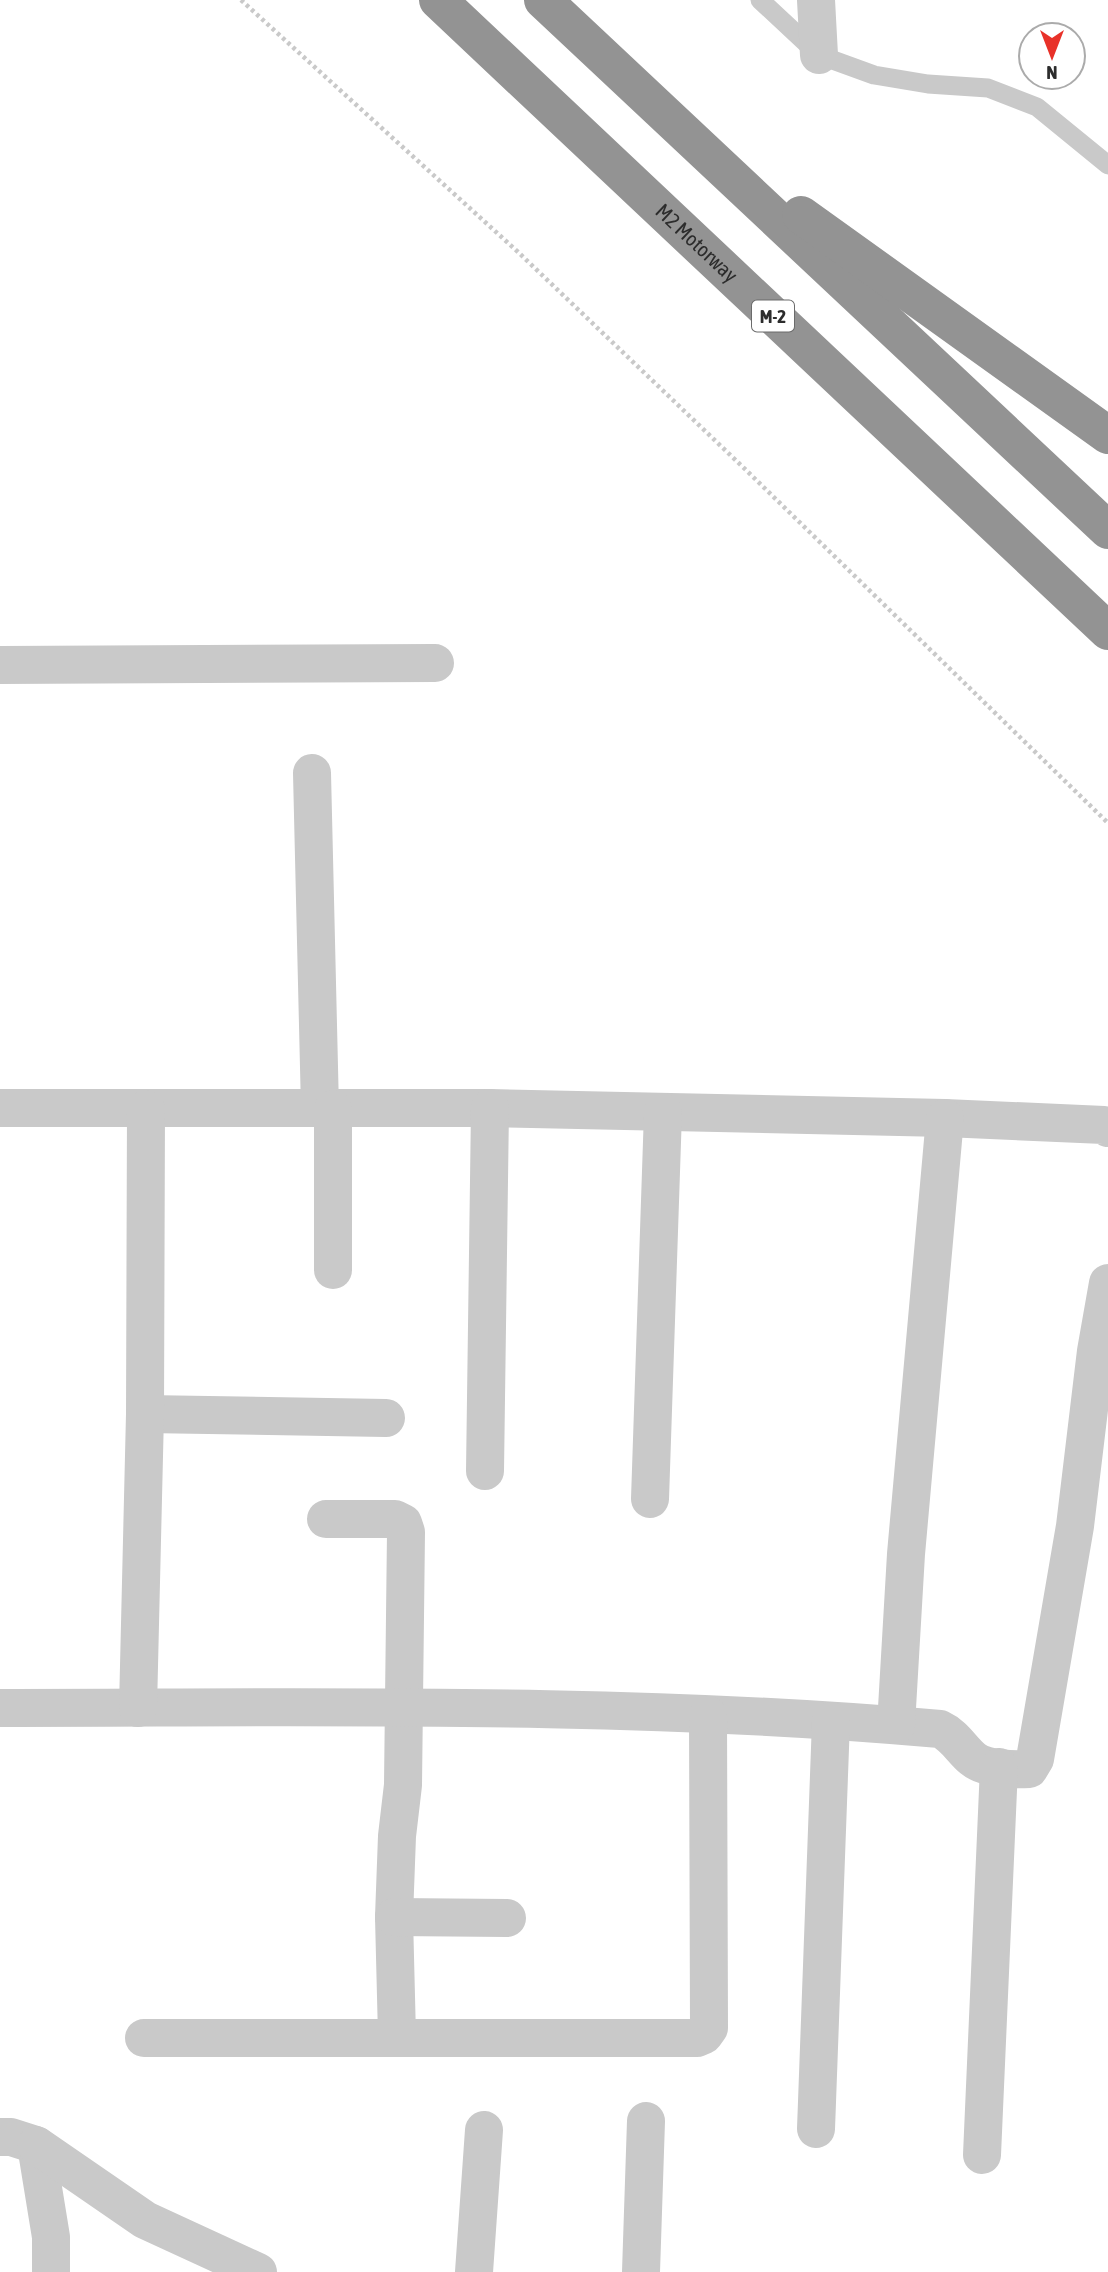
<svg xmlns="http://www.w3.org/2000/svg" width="1108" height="2272" viewBox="0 0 1108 2272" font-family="'Asap Condensed',sans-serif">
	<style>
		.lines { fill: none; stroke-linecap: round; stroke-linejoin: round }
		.path { stroke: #c9c9c9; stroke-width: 4.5; stroke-dasharray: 3.5 3.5; stroke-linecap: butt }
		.lane { stroke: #c9c9c9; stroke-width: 19 }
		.street { stroke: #c9c9c9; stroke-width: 38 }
		.highway { stroke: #939393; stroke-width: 38 }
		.labels { text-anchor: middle; stroke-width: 7; stroke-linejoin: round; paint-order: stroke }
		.shield { fill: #fff; stroke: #6b6b6b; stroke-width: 2 }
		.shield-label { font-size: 19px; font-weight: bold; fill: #2c2c2c }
		.street-label { font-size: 21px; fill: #2c2c2c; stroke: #fff }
	</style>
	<rect width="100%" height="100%" fill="#fff"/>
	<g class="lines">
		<polyline class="path" points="241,0 518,252 747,471 1108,823"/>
		<polyline class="lane" points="760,0 819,55 874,75 928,84 988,88 1037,107 1108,165"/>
		<g class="street">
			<polyline points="816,0 819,55"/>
			<polyline points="0,665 435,663"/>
			<polyline points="312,773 320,1109"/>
			<polyline points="0,1108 490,1108 945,1118 1104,1125 1108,1128"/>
			<polyline points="333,1109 333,1270"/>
			<polyline points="145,1414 386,1418"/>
			<polyline points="485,1471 490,1108"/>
			<polyline points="650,1499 663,1112"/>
			<polyline points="326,1519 395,1519 403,1523 406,1532 403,1785 397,1836 394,1917 397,2036"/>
			<path d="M0 1708C313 1708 628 1701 940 1729 955 1736 961 1749 973 1759 985 1769 1014 1770 1029 1769L1035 1759 1075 1526 1096 1351 1108 1283"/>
			<polyline points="138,1708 145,1414 146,1109"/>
			<polyline points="896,1725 906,1554 945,1118"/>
			<polyline points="394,1917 507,1918"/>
			<polyline points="144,2038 697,2038 704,2035 709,2028 708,1715"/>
			<polyline points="816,2129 831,1721"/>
			<polyline points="0,2137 11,2137 36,2145 51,2237 51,2272"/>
			<polyline points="36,2145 145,2220 258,2272"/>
			<polyline points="982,2155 999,1767"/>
			<polyline points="474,2272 484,2130"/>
			<polyline points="641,2272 646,2121"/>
		</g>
		<g class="highway">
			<path id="s1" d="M438 0 1108 631"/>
			<polyline points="543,0 1108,530"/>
			<polyline points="801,215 1108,435"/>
		</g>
	</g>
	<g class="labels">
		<rect class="shield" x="752" y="300.5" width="42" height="31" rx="5"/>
		<g class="shield-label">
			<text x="773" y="323">M-2</text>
		</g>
		<g class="street-label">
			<text dy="7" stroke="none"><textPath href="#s1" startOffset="355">M2 Motorway</textPath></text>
		</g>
	</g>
	<g transform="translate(1052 56) rotate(180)"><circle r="33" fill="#ffffff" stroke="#ababab" stroke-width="2"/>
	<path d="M0-5L12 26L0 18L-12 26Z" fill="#e83129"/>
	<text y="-10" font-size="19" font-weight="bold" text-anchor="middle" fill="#2c2c2c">N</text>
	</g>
</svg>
